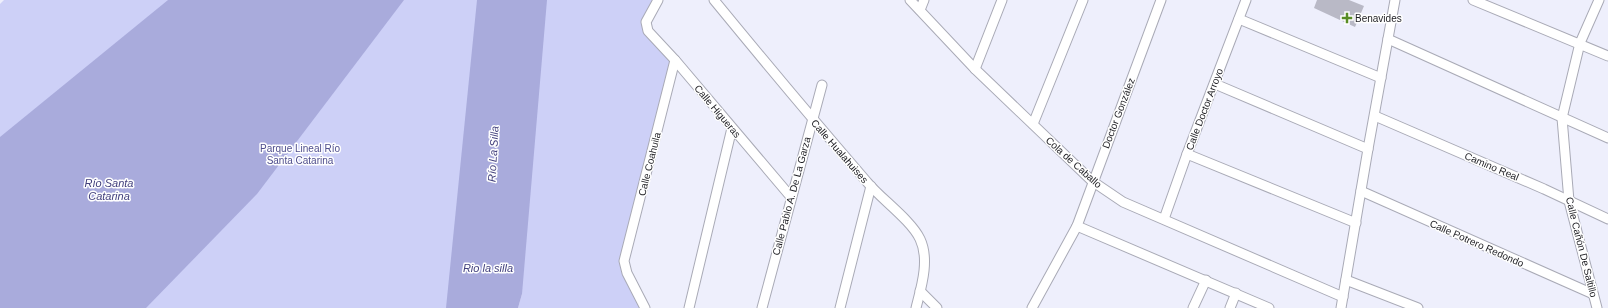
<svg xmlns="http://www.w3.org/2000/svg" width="1608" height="308" viewBox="0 0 1608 308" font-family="Arial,sans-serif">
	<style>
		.green { fill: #cdd0f7 }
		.water { fill: #a9abdc }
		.building { fill: #b9b9c6 }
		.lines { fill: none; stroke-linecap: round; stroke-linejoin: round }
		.minor-casing { stroke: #a9aab6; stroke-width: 11 }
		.minor { stroke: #fff; stroke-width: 9 }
		.poi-dot { fill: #588c24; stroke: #fff; stroke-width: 1.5 }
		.labels { text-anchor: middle; stroke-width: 3; stroke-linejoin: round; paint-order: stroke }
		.poi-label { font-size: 10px; fill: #1d1d22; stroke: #fff; text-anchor: start }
		.street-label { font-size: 10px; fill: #1d1d22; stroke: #fff }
		.park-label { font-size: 10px; fill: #4f4e8d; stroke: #fff }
		.water-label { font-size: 11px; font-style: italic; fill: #413f7c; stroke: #fff }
	</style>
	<rect width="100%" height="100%" fill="#eeeffc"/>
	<polygon class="green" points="4,0 658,0 646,22 675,60 624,261 645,308 518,308 522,294 468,308 0,308 0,4"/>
	<g class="water">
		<polygon points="168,0 404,0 257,194 146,308 0,308 0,137"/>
		<polygon points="477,0 547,0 522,294 518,308 446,308"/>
	</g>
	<polygon class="building" points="1317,0 1349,0 1364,6 1355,27 1314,8"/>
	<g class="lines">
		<defs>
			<g id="minor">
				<polyline points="658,0 646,22 648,31 675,60 791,197"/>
				<path d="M714 0C764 61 815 122 867 182 881 199 911 220 920 239 930 260 921 288 916 308"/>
				<polyline points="910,0 975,69 1092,181 1123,202 1343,297"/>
				<polyline points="1473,0 1608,56"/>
				<polyline points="920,10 924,0"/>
				<polyline points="1239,19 1381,78"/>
				<polyline points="1388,39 1608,138"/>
				<polyline points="975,69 1002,0"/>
				<polyline points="1215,84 1368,149"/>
				<polyline points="1375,116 1544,189 1608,219"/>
				<polyline points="1033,124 1083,0"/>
				<polyline points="1187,154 1356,223"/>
				<polyline points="1361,191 1593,294"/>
				<polyline points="1164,219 1187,154 1246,0"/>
				<polyline points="1077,226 1269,308"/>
				<polyline points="1346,280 1418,308"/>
				<polyline points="920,291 937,308"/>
				<polyline points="645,308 627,273 624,261 675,60"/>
				<polyline points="689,308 732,128"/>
				<polyline points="762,308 822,85"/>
				<polyline points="840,308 871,186"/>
				<polyline points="1032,308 1077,226 1161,0"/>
				<polyline points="1193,308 1206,280"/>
				<polyline points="1230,308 1236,293"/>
				<polyline points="1341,308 1368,149 1395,0"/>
				<polyline points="1597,308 1569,201 1562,118 1580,43 1599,0"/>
			</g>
		</defs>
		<use href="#minor" class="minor-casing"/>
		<use href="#minor" class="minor"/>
	</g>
	<path class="poi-dot" d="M1345 12h4v4h4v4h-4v4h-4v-4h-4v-4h4z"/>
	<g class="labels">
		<g class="poi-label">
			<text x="1355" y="22">Benavides</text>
		</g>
		<g class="street-label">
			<text transform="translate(1204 109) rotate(-69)" y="4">Calle Doctor Arroyo</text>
			<text transform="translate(718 111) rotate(50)" y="4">Calle Higueras</text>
			<text transform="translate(1118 113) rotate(-69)" y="4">Doctor González</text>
			<text transform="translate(840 151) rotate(49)" y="4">Calle Hualahuises</text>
			<text transform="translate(1074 162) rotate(42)" y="4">Cola de Caballo</text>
			<text transform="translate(649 164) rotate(-76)" y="4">Calle Coahuila</text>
			<text transform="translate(1492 166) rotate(23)" y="4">Camino Real</text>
			<text transform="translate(791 196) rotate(-75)" y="4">Calle Pablo A. De La Garza</text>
			<text transform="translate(1477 243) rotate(24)" y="4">Calle Potrero Redondo</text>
			<text transform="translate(1582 247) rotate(76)" y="4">Calle Cañón De Saltillo</text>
		</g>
		<g class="park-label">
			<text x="300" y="152">Parque Lineal Río<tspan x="300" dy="12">Santa Catarina</tspan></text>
		</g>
		<g class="water-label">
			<text transform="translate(493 154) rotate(-87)" y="4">Río La Silla</text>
			<text x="109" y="187">Río Santa<tspan x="109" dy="13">Catarina</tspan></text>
			<text x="488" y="272">Rio la silla</text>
		</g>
	</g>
</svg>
